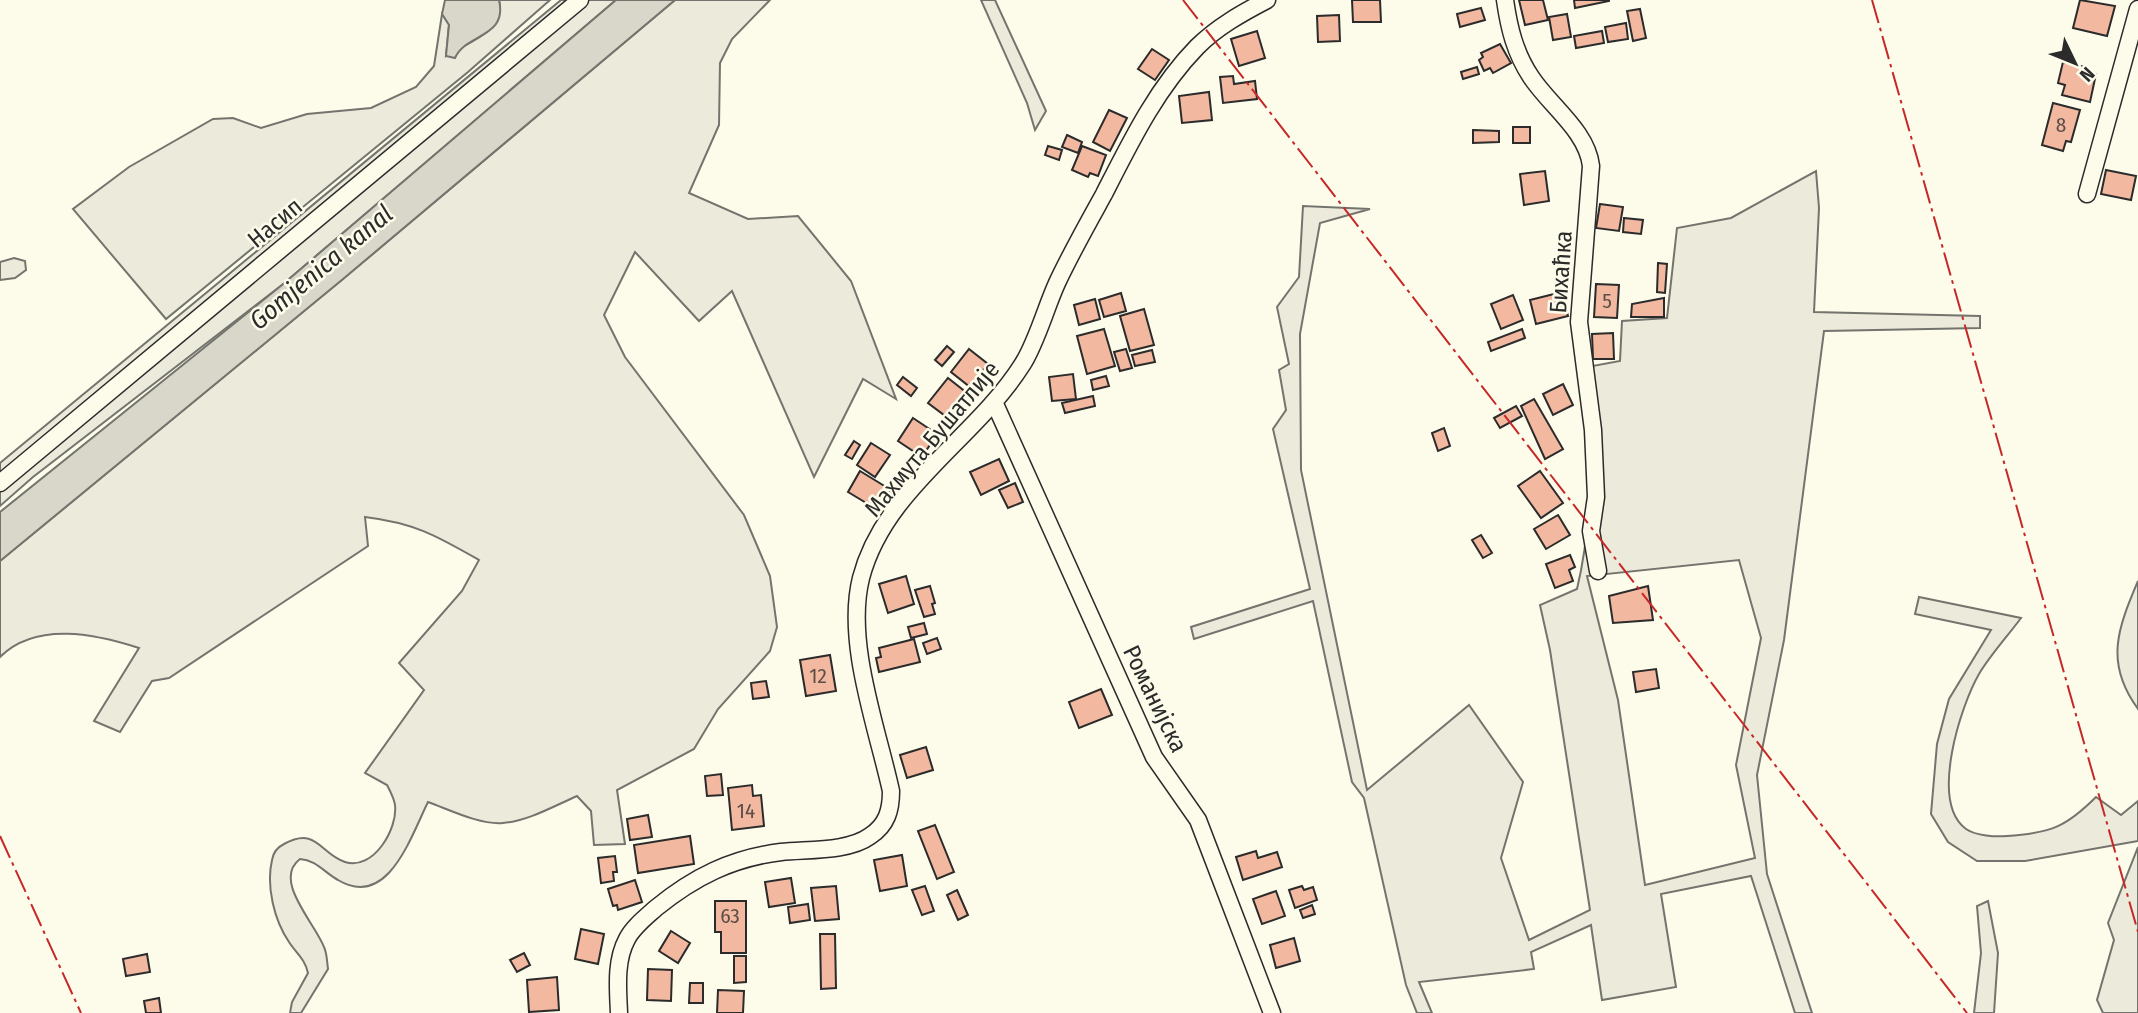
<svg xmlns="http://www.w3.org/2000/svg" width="2138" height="1013" viewBox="0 0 2138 1013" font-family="'Fira Sans Condensed',sans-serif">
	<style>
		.green { fill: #ecebdb; stroke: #74746e; stroke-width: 2; fill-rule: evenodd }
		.water { fill: #d8d7c9; stroke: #74746e; stroke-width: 2 }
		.building { fill: #f2b8a0; stroke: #2b2b2b; stroke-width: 2 }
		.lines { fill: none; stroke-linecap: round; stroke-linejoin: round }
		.minor-casing { stroke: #2b2b2b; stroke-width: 19 }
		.minor { stroke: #fdfbea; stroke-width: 16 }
		.power { stroke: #c62828; stroke-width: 2; stroke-dasharray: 24 5 3.5 5; stroke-linecap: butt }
		.labels { text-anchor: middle; stroke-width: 5; stroke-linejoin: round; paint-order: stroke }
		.number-label { font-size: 21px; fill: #5d4e48 }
		.street-label { font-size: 24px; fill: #2b2b2b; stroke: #fdfbea }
		.water-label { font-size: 26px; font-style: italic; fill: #2b2b2b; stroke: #fdfbea }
	</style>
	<rect width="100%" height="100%" fill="#fdfbea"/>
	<g class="green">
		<path d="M499 0H550L468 72 166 319 73 209 129 167 213 119 233 118 261 128 307 114 371 108 416 87 434 66 442 14 449 24 446 56C468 42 506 32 499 0Z"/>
		<polygon points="561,0 616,0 282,285 33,477 0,506 0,463"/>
		<path d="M675 0H770L732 39 720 63 719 125 689 193 748 219 798 216 851 281 896 399 863 379 814 477 732 291 699 321 635 252 604 315 625 357 744 515 770 576 777 627 770 651 718 709 694 749 617 790 625 844 594 845 591 811 577 796C554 806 528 821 503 823 480 825 450 810 428 802 411 836 388 910 338 880 325 873 316 860 300 859 272 880 315 923 324 947 327 953 327 962 328 969L301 1013H290L292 1002 308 973C305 959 296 953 289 942 274 920 266 886 272 860 273 853 278 847 284 844 317 826 320 854 345 862 374 871 398 828 395 805 394 798 390 791 387 785L365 773 424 690 399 663 462 591 479 560C437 536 415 523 365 517L368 546 169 678 152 681 120 732 94 721 139 648C96 634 36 621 0 657V561L343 279Z"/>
		<polygon points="981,0 995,0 1046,111 1035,130 1027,103"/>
		<path d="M1816 171 1819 208 1814 312 1980 316V328L1824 331 1784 640 1757 775 1767 874 1812 1013H1795L1751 876 1661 894 1676 987 1602 1000 1591 925 1531 952 1534 969 1419 982 1432 1013H1417L1406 985 1364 798 1352 782 1313 601 1194 639 1191 627 1310 589 1273 429 1286 410 1279 370 1289 364 1277 307 1299 277 1303 206 1370 209 1320 223 1300 334 1301 470 1367 790 1469 705 1523 782 1501 858 1529 940 1590 910 1550 650 1540 605 1577 589C1595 514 1590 443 1587 367L1620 361 1622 321 1667 318 1677 228 1731 218ZM1739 560 1761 638 1736 765 1755 858 1645 885 1618 700 1587 576Z"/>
		<polygon points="14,258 25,261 26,270 15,278 0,280 0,262"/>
		<path d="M2138 581V709C2104 663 2118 628 2138 581Z"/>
		<path d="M1919 597 2021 618C2007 637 1991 654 1979 674 1961 705 1929 802 1966 829 1976 836 1996 837 2007 836 2051 833 2066 827 2096 797L2121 815 2138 801V841L2025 861H1977L1948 842 1931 814 1937 744 1949 699 1991 630 1915 614Z"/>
		<polygon points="2138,847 2138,1013 2103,1013 2097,1000 2114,940 2108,923"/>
		<polygon points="1988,901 1998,953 1994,1013 1974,1013 1981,953 1977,906"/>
	</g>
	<g class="water">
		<path d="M445 0H499C508 38 466 33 455 58L446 56 449 25 442 14Z"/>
		<polygon points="616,0 675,0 343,279 0,561 0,512 282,285"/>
	</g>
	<g class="building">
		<polygon points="1352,0 1380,0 1381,22 1353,22"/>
		<polygon points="1519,0 1543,0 1548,20 1525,25"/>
		<polygon points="1574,0 1609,0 1609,1 1575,8"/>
		<polygon points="2080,0 2115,6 2107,36 2073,28"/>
		<polygon points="1481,8 1485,20 1460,27 1457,14"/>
		<polygon points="1640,9 1646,38 1633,41 1627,11"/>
		<polygon points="1567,14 1571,37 1553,40 1549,17"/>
		<polygon points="1339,15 1340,41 1318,42 1317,16"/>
		<polygon points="1626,23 1628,39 1608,42 1605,27"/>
		<polygon points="1257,31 1265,58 1239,66 1231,39"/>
		<polygon points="1602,31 1604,43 1576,48 1574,36"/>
		<polygon points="1500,44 1511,63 1493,73 1490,68 1484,71 1479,60 1483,57 1481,53"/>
		<polygon points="1152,49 1169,60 1155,80 1138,69"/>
		<polygon points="2063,62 2085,67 2084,72 2096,74 2090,102 2062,95 2065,85 2058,83"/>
		<polygon points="1477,67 1479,74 1463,79 1461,72"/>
		<polygon points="1233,76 1234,84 1255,81 1257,99 1223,103 1220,77"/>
		<polygon points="1209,92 1212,120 1182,123 1179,96"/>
		<polygon points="2053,103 2080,110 2071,142 2066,141 2063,151 2042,145"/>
		<polygon points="1109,110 1127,118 1110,151 1093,142"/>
		<rect x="1513" y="127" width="17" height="16"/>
		<polygon points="1473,130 1499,131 1499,142 1473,143"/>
		<polygon points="1067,135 1082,142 1078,153 1062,147"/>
		<polygon points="1048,146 1062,150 1059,160 1045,155"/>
		<polygon points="1082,146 1106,155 1098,176 1090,173 1088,177 1072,170"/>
		<polygon points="2106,170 2136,176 2131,200 2101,194"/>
		<polygon points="1545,171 1549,201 1524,205 1520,174"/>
		<polygon points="1600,204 1623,207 1619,231 1596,228"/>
		<polygon points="1624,218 1643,220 1641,234 1623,232"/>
		<polygon points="1658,263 1667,264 1665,293 1657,292"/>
		<polygon points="1596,284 1619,285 1617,318 1594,317"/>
		<polygon points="1562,292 1568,316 1536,324 1530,300"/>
		<polygon points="1121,293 1126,311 1104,317 1099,300"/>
		<polygon points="1513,295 1523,320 1501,329 1491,304"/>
		<polygon points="1664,298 1664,317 1631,317 1632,304"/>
		<polygon points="1095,299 1100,319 1079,325 1074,305"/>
		<polygon points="1144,309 1154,345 1130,351 1120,316"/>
		<polygon points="1104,329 1115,366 1087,374 1077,336"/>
		<polygon points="1522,329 1525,338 1491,351 1488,342"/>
		<polygon points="1613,333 1614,359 1593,359 1592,334"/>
		<polygon points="947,346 954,352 942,366 935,360"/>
		<polygon points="969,349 988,364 970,387 951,372"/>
		<polygon points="1126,349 1132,368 1120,371 1114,352"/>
		<polygon points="1152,350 1155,362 1135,366 1132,355"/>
		<polygon points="1073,374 1076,399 1052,401 1049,377"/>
		<polygon points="1106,376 1109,386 1093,390 1091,380"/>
		<polygon points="903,377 917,388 911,396 897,385"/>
		<polygon points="948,378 967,393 948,418 928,403"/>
		<polygon points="1563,384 1573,405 1553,415 1543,394"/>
		<polygon points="1093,396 1095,406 1065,413 1062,403"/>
		<polygon points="1534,399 1563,449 1545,459 1521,406"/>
		<polygon points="1516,406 1522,416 1500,428 1494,418"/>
		<polygon points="913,418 937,434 922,457 898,441"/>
		<polygon points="1444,428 1450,446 1438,451 1432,433"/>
		<polygon points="854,441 860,445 852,459 845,455"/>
		<polygon points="871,443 890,455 875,477 857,465"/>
		<polygon points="999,459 1009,481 981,495 970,472"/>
		<polygon points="860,471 891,490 878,510 848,492"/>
		<polygon points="1540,471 1563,503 1541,518 1518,486"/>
		<polygon points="1015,483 1023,502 1008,508 999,490"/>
		<polygon points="1558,515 1570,535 1546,549 1534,529"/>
		<polygon points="1481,535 1492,553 1483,558 1472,540"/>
		<polygon points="1570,555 1575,567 1569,570 1573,581 1555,588 1546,564"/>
		<polygon points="906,576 914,604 888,613 879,584"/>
		<polygon points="930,586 935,603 932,604 935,614 924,617 915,590"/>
		<polygon points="1648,586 1653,620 1613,623 1609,596"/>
		<polygon points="924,623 927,634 911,638 908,627"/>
		<polygon points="937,638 941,649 927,654 923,643"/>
		<polygon points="914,639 920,662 879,672 876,658 881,657 879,648"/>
		<polygon points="830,655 836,691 806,696 800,660"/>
		<polygon points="1656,669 1659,688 1636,692 1633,672"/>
		<polygon points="766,681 769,697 753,699 751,683"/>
		<polygon points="1101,689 1112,715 1079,728 1069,702"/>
		<polygon points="926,747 933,770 907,778 900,755"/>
		<polygon points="721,774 723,795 707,796 705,776"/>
		<polygon points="752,785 753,796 761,795 764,826 732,830 728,788"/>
		<polygon points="648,815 652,837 630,840 627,819"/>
		<polygon points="935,825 954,872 937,879 918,831"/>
		<polygon points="690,836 694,864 638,873 634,845"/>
		<polygon points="1256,851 1258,858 1277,852 1282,867 1243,880 1236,857"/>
		<polygon points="902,855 907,886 880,891 874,860"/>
		<polygon points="615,856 617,872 613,872 614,881 601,883 598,858"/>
		<polygon points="791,878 795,903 769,907 765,882"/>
		<polygon points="635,880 642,902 618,910 617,905 613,906 608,889"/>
		<polygon points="836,886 839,919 815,921 811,888"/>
		<polygon points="925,886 934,911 922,915 912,890"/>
		<polygon points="1302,886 1304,890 1313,887 1317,900 1295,908 1289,890"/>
		<polygon points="957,890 968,915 958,920 947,895"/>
		<polygon points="1276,891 1285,916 1262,924 1253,899"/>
		<polygon points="715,901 746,901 746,953 721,953 721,932 715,932"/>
		<polygon points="808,904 810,920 790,923 788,907"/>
		<polygon points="1312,905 1315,914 1303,918 1300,910"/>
		<polygon points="581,929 604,934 598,964 575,959"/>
		<polygon points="671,931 690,943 678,963 659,951"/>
		<polygon points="820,934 835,934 836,988 821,989"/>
		<polygon points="1294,938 1300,961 1276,968 1270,945"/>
		<polygon points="524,953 530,965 517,972 510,960"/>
		<polygon points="147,954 150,972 126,976 123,959"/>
		<polygon points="734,956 746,956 746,982 734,983"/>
		<polygon points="648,969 672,970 671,1001 647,1000"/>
		<polygon points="557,977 559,1010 529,1012 527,980"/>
		<polygon points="690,983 703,983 703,1003 689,1003"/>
		<polygon points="718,990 744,991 743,1013 717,1013"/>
		<polygon points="159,998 161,1013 146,1013 144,1001"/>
	</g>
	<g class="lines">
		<defs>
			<g id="minor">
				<path d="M1505 0C1509 28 1515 53 1531 77 1550 106 1587 131 1591 166L1579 322 1593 430 1596 497 1591 531 1598 571"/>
				<polyline points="2087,194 2138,9"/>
				<polyline points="995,404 1154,757 1198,820 1272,1013"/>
				<polyline points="0,483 580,0"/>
				<path d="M619 1013C618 989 615 961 627 939 633 927 646 917 656 908 694 877 732 858 781 852 807 849 848 852 870 836 887 825 891 810 891 791 877 727 845 642 861 578 884 489 975 439 1022 365 1036 344 1046 307 1057 283 1071 253 1088 223 1104 194 1130 143 1156 89 1197 47 1217 27 1242 13 1267 0"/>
			</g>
		</defs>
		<use href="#minor" class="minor-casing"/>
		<use href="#minor" class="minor"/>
		<g class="power">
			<polyline points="1183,0 1967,1013"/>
			<polyline points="1872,0 2138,932"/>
			<polyline points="0,836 81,1013"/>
		</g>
	</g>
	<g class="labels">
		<g class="number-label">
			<text x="2061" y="132">8</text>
			<text x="1607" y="308">5</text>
			<text x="818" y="683">12</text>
			<text x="746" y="818">14</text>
			<text x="730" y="923">63</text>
		</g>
		<g class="street-label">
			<text transform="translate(275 223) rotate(-40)" y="8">Насип</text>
			<text transform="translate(1561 272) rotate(-86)" y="8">Бихаћка</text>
			<text transform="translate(932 439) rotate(-50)" y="8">Махмута Бушатлије</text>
			<text transform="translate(1155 699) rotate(64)" y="8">Романијска</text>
		</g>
		<g class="water-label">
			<text transform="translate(321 267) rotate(-40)" y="9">Gomjenica kanal</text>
		</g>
	</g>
	<g transform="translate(2075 63) rotate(133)" stroke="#fdfbea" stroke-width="5" paint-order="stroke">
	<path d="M0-5L12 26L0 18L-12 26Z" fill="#2b2b2b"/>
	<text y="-10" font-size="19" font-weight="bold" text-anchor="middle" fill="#2b2b2b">N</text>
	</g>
</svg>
